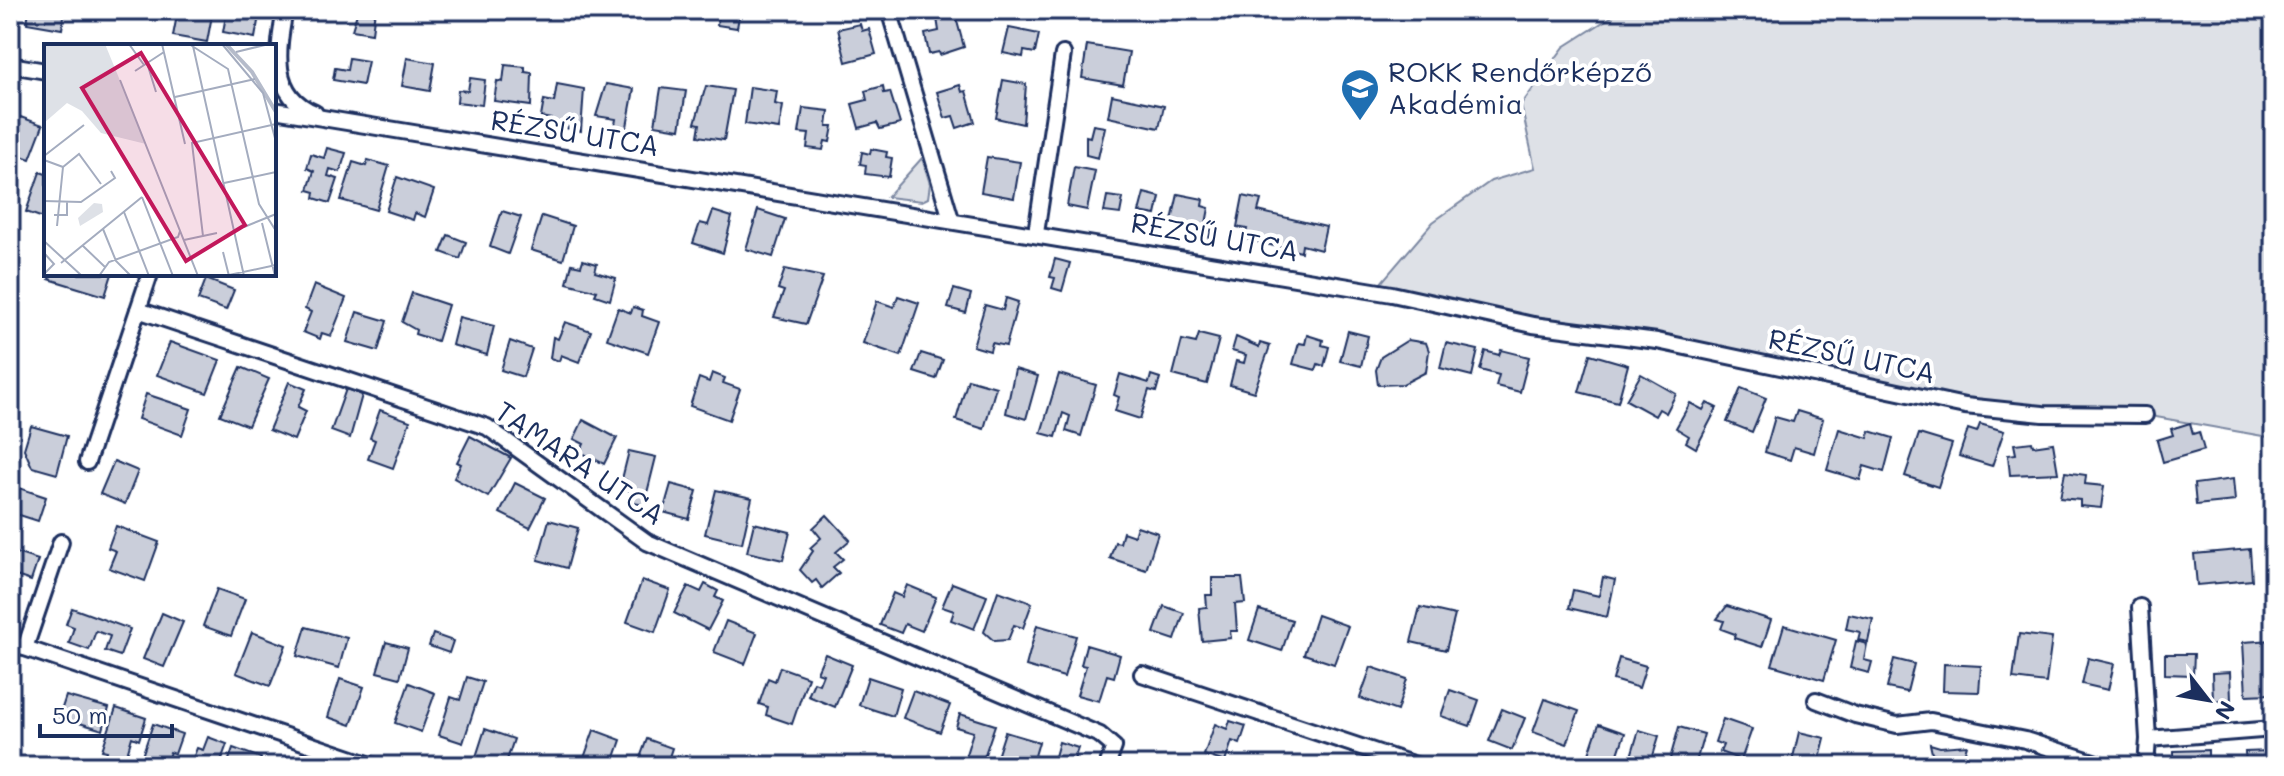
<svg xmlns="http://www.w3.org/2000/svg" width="2284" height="776" viewBox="0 0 2284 776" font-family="Mali,sans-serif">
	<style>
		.green { fill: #dee1e7; stroke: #7c88a2; stroke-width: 2 }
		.building { fill: #caceda; stroke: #1b2f5e; stroke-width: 2 }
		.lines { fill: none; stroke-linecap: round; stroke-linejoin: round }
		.street-casing { stroke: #1b2f5e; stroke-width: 20 }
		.street { stroke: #fff; stroke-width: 14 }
		.labels { text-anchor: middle; stroke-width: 8; stroke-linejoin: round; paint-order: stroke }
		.poi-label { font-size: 28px; fill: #1b2f5e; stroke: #fff; text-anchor: start }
		.street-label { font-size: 28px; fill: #1b2f5e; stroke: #fff }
		.inset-river { fill: none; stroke: #b5bbca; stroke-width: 4 }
		.inset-road { fill: none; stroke: #a4acbf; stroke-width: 2 }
		.view { fill: #c2185b; fill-opacity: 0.15; stroke: #c2185b; stroke-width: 4 }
		.inset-edge { fill: none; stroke: #1b2f5e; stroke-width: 4 }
	</style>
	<rect width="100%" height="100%" fill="#fff"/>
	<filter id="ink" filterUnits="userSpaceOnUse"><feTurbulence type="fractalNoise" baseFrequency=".0125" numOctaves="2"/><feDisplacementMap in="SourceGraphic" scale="16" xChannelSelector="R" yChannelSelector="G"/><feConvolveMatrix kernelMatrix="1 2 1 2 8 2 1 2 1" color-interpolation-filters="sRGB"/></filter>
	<g filter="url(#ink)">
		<g class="green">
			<polygon points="1622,10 2274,10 2274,438 2145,415 2043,414 1374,291 1433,222 1491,181 1535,168 1521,105 1564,47"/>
			<polygon points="922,158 930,184 928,198 922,201 887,197"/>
		</g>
		<g class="building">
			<polygon points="29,10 65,10 62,29 27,23"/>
			<polygon points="178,10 213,10 207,42 173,36"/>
			<polygon points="227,10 260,10 255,38 223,32"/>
			<polygon points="358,10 375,10 372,33 352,30"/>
			<polygon points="719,10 740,10 737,28 717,25"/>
			<polygon points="955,14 964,47 940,55 939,52 929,54 925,34 939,31 937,18"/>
			<polygon points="860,24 862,31 869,29 876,54 846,62 838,29"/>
			<polygon points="1009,28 1039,34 1035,53 1024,51 1023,57 1003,53"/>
			<polygon points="1087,45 1129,52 1123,85 1082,78"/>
			<polygon points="349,58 368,61 363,85 333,80 335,68 347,70"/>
			<polygon points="407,58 435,63 430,91 402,86"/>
			<polygon points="505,65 525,67 525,72 532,73 531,106 494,101 497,81 503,82"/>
			<polygon points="470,78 485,80 482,105 457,102 458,90 468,91"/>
			<polygon points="1003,80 1026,84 1023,124 996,118"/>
			<polygon points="557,84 584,89 581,131 550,125 551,119 541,117 544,100 554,102"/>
			<polygon points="606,84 634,89 626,132 614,130 616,119 596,116"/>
			<polygon points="960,85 962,92 966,91 975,122 957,128 953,116 945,118 937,92"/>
			<polygon points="706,86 733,90 724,140 698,136 700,124 695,123"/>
			<polygon points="883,86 884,93 890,92 900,124 880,129 877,123 859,128 852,104 867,100 865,91"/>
			<polygon points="750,87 777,91 775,104 783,106 779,129 745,124"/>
			<polygon points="661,88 686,91 680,129 655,125"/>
			<polygon points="1112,95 1164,106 1159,128 1108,117"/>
			<polygon points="803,108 829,111 827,126 833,126 830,142 825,141 823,150 807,148 809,134 799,133"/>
			<polygon points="12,114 43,125 30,159 10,152 14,136 10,135"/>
			<polygon points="1093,125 1105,127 1098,158 1086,155 1086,136 1090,137"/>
			<polygon points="327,148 346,153 340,172 330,169 328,176 338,179 330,203 314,198 315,192 308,190 314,171 307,168 311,154 324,158"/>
			<polygon points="871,149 887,152 886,157 892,158 889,177 865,174 866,165 860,164 862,152 870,154"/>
			<polygon points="987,157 1020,162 1014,198 981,192"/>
			<polygon points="368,160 389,166 376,210 341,200 353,162 366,166"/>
			<polygon points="1074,167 1095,171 1087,210 1067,206"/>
			<polygon points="40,172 46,174 46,219 26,212"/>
			<polygon points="397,177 434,190 425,217 415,213 413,220 386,211"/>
			<polygon points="1144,193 1160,197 1156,215 1139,212"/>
			<polygon points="1178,194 1203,199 1202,206 1209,208 1206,224 1212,225 1208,244 1188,239 1190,229 1171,225"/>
			<polygon points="1107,196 1123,198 1120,214 1104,212"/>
			<polygon points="1243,196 1261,200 1258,211 1326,227 1321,250 1302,245 1301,252 1244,239 1247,229 1237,227"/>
			<polygon points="758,210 785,219 773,257 746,249"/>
			<polygon points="502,211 521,217 508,254 490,247"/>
			<polygon points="713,211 732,217 723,253 693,243 700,223 708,225"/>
			<polygon points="542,216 573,226 563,260 531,250"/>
			<polygon points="448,235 466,242 460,259 441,252"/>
			<polygon points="1055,259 1070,263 1062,291 1052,288 1055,278 1050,277"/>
			<polygon points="583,260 597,264 595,272 616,278 610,300 595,295 597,291 567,283 572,264 581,266"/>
			<polygon points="785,269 823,277 806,324 774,317 784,291 778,289"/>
			<polygon points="51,274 112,274 105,296 49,279"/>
			<polygon points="206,279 234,290 226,310 198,300"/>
			<polygon points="314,285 346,298 331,336 322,333 320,339 303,332 311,312 305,309"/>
			<polygon points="954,289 971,294 966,313 948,308"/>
			<polygon points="412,293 448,305 437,341 415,334 416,330 402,322"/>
			<polygon points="898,296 919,303 901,356 863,343 877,301 894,307"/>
			<polygon points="1006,298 1018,302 1006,346 992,343 990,351 973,346 985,305 1003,310"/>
			<polygon points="633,307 643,310 642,316 659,322 648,353 607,339 618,308 631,313"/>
			<polygon points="357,312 387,321 378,351 347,342"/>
			<polygon points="459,317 494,326 487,355 452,345"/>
			<polygon points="565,322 591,331 579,362 561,355 559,361 550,358 553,337 558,339"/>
			<polygon points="1348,331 1368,336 1361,366 1340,361"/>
			<polygon points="1199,334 1219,339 1207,384 1173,375 1182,340 1196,343"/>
			<polygon points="1307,335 1323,340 1322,345 1329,347 1324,366 1318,364 1316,370 1293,364 1299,343 1305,344"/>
			<polygon points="1236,337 1259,347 1260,343 1270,346 1254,392 1230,385 1236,361 1244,363 1246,355 1232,351"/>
			<polygon points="1408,340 1426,343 1429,351 1426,372 1403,384 1378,385 1376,370 1381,357"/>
			<polygon points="510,341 532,349 523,377 501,370"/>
			<polygon points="170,342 220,360 207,393 157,375"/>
			<polygon points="1446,343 1478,350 1472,376 1440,368"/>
			<polygon points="1501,350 1529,357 1520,392 1496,386 1499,375 1480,370 1485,351 1499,355"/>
			<polygon points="921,353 943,360 936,379 914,372"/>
			<polygon points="1590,354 1628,365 1618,402 1579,392"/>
			<polygon points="241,367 269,379 248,426 220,415"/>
			<polygon points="1015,369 1038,376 1026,419 1006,413"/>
			<polygon points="712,373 725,378 723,383 740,389 729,420 690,406 699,378 709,382"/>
			<polygon points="1059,374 1096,385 1081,436 1066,431 1070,416 1063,413 1056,437 1041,433"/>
			<polygon points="1120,374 1149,383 1151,375 1160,378 1156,392 1149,390 1140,419 1115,411 1119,397 1114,395"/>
			<polygon points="1641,374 1676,394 1666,413 1659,409 1655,416 1626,400"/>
			<polygon points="968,379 996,387 984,429 956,420"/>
			<polygon points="289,382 306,389 298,407 306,411 294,440 269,430"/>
			<polygon points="1741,388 1766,398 1752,432 1727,422"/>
			<polygon points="346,389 362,395 350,438 331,431"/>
			<polygon points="146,394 191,409 182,435 138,419"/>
			<polygon points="1690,403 1703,410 1707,403 1717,408 1696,448 1686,442 1689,436 1676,428"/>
			<polygon points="380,410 410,421 393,468 368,459 375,440 370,438"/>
			<polygon points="1797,411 1823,419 1814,453 1794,447 1790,460 1765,452 1775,417 1793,422"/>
			<polygon points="583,420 617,438 604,464 580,452 584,444 574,439"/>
			<polygon points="2190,423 2193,434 2199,432 2204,450 2163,462 2157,440 2173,435 2171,429"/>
			<polygon points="1980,424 2004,431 1992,466 1959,456 1968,429 1977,432"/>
			<polygon points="31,426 67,436 57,474 32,467 24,449"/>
			<polygon points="1839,429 1868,438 1870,431 1893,438 1884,472 1864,466 1860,480 1827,470"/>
			<polygon points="1919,434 1952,444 1938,487 1905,476"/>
			<polygon points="470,436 511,458 488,497 454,478 461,464 457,462"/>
			<polygon points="2032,442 2033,446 2053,443 2058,473 2010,475 2008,455 2016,454 2014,444"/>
			<polygon points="629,451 656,457 644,505 628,502 631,491 624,489 626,480 622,479"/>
			<polygon points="114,461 138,471 125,504 100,494"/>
			<polygon points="2065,472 2086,475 2085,484 2104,486 2101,508 2080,506 2080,500 2060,498"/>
			<polygon points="2233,479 2235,501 2196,505 2194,484"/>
			<polygon points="515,483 545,498 530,528 500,513"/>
			<polygon points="671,484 697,491 689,519 663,512"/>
			<polygon points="10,485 46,497 38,521 10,512"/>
			<polygon points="716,490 752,498 742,543 705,534"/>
			<polygon points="827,515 850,540 836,552 843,559 833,567 839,573 822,588 816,580 812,583 800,570 813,551 810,548 821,538 813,528"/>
			<polygon points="549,520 578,528 567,568 538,560"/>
			<polygon points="754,523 790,532 783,560 747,552"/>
			<polygon points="116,526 159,542 145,581 109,568 116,551 108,548"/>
			<polygon points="1137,526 1158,533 1146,570 1110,558 1115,542 1120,543 1123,532 1134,536"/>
			<polygon points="2250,549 2252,580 2197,585 2194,554"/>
			<polygon points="10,551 38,560 31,581 10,574"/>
			<polygon points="1603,577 1615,580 1607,617 1569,608 1573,590 1599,596"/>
			<polygon points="1212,578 1242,578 1245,603 1235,604 1237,631 1230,631 1231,638 1202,641 1199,608 1207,607 1206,595 1212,595"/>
			<polygon points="642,580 670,590 655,632 627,622"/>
			<polygon points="952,583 987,596 974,629 951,620 954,611 942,607"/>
			<polygon points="705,584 718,591 715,597 723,601 708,630 674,613 688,586 701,592"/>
			<polygon points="907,585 936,597 922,631 905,624 901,633 880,625 893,593 902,597"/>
			<polygon points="217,589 245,599 231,636 203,626"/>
			<polygon points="998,591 1032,603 1023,628 1014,625 1008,640 994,641 984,632"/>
			<polygon points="1164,606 1184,613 1175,640 1154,633"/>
			<polygon points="1727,606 1771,620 1762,647 1734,638 1735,634 1721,629 1724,621 1717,619"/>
			<polygon points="1420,607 1455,615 1446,650 1411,642"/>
			<polygon points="72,608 130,629 120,656 105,651 110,636 96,631 89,650 69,643 74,627 66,624"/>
			<polygon points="1259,610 1292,620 1282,651 1249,640"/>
			<polygon points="162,613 183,622 164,667 143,659"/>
			<polygon points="1849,614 1873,619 1868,642 1858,640 1860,632 1846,629"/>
			<polygon points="1317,615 1348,626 1334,664 1304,654"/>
			<polygon points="726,621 757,633 745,664 714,652"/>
			<polygon points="1037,625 1076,636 1064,677 1026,666"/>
			<polygon points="1784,625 1836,640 1824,680 1772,665"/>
			<polygon points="306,627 347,638 339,668 297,656"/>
			<polygon points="252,632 286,645 270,686 236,673"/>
			<polygon points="433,634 453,641 449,653 429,646"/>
			<polygon points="2019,634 2052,638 2046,683 2013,679"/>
			<polygon points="2273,640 2274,663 2268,663 2270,694 2246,695 2243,642"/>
			<polygon points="1856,641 1867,644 1864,660 1872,662 1869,673 1850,668"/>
			<polygon points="386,642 408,648 400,678 377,672"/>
			<polygon points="1086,645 1120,655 1114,677 1107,675 1099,701 1077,695 1086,666 1081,665"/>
			<polygon points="825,654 852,665 835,707 808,696 814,682 819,684 823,674 817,672"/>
			<polygon points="2165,654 2194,654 2193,675 2165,674"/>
			<polygon points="1619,658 1646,666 1639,688 1613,680"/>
			<polygon points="2088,658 2114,664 2108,690 2082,684"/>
			<polygon points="1894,659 1914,664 1907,692 1887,688"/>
			<polygon points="1944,664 1981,666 1979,692 1943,691"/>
			<polygon points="780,667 808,677 792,724 766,715 768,707 759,704 768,678 775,681"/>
			<polygon points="1371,667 1407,679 1397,711 1360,698"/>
			<polygon points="2230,672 2231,700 2213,701 2212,673"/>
			<polygon points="467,677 483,682 463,743 439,735 451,697 460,700"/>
			<polygon points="868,677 901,688 893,716 859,705"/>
			<polygon points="340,679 364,687 351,725 328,717"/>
			<polygon points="409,683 435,693 421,732 395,723"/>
			<polygon points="1450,690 1479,700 1470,726 1441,716"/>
			<polygon points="913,691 950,705 940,732 903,718"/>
			<polygon points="66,696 109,708 103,730 59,717"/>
			<polygon points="1545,699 1579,711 1567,744 1533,732"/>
			<polygon points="116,708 146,718 139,740 132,737 126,757 121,755 118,763 105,758 107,751 102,750"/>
			<polygon points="1502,709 1525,718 1512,750 1489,741"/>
			<polygon points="960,714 995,725 981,766 963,764 973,732 956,727"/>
			<polygon points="1723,719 1752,729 1741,760 1720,752 1723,745 1715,742"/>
			<polygon points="1230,721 1246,726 1240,744 1232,741 1225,762 1204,755 1215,724 1227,729"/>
			<polygon points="153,724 182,734 175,754 170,752 165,766 144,766 147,758 142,756"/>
			<polygon points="1599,724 1625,733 1614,766 1588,757"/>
			<polygon points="1679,727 1704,734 1695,766 1668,766"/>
			<polygon points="485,729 514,739 505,766 475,760"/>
			<polygon points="594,730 621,740 612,766 588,766 590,760 584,758"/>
			<polygon points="1639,730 1659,736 1650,766 1628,766"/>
			<polygon points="1005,732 1039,742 1032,766 996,760"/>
			<polygon points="1799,732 1825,738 1818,766 1791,766"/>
			<polygon points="208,737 227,744 219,766 190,766 197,748 203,750"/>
			<polygon points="647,739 672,748 666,766 637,766"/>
			<polygon points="1059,742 1078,748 1072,766 1054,760"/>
			<polygon points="1930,744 1940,747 1967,745 1962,762 1932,753"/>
			<polygon points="233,748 261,758 258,766 228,763"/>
			<polygon points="2208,750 2208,766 2174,766 2174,751"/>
			<polygon points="2269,751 2270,766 2246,763 2245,752"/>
		</g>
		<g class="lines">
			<defs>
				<g id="street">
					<path d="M285 10C278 48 269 95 315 113"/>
					<polyline points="889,10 951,219"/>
					<polyline points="10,65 46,71"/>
					<polyline points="274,110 1392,294 1533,325 1657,341 1965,406 2043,414 2145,415"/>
					<polyline points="1036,233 1063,54"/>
					<polyline points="138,310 487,427 647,542 1100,735 1114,747 1107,766"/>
					<polyline points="87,462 150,274"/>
					<polyline points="2140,607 2148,739 2146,766"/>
					<polyline points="10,643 374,766"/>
					<polyline points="25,648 61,542"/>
					<polyline points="1142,674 1418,766"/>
					<polyline points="1816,700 1855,715 1897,725 1931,721 2025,740 2106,766"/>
					<polyline points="2148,739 2274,729"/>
				</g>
			</defs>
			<use href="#street" class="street-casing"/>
			<use href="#street" class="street"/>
		</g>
	</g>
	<defs>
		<symbol id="school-pin" viewBox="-11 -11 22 30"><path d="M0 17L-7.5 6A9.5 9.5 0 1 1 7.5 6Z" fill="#1f6fb2" stroke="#fff"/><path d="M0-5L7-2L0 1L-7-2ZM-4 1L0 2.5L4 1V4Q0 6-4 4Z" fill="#fff"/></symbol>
	</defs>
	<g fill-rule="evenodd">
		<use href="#school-pin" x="1338" y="66" width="44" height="60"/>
	</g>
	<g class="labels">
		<g class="poi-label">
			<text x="1388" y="82">ROKK Rendőrképző<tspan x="1388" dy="32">Akadémia</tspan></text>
		</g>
		<g class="street-label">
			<text transform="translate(575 133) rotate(9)" y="10">RÉZSŰ UTCA</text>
			<text transform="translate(1215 237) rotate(10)" y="10">RÉZSŰ UTCA</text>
			<text transform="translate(1852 356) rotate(12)" y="10">RÉZSŰ UTCA</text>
			<text transform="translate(580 463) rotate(34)" y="10">TAMARA UTCA</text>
		</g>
	</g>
	<g transform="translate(44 44)">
		<rect width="232" height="232" fill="#fff"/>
		<path d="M0 0H61L102 100 57 89 38 67 23 59 0 79ZM50 159 58 160 59 168 36 182 34 174Z" fill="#dee1e7"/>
		<path class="inset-river" d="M182 0 208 28 232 68"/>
		<path class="inset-road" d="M85 0 100 21M118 0 141 100M145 0 184 25 215 160 232 187M178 0 219 49 232 98M149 2 200 232M192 8 225 0M103 19 112 48M91 27 120 8M76 36 154 232M131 53 211 35M0 112 40 81M0 116 19 123 13 182M19 123 35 110 57 140M180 139 232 128M98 153 129 232M0 157 37 158 71 134 67 127M80 168 105 232M10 171H23V158M218 179 231 232M200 183 232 170M59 185 72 217 87 232M159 192 148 99 232 80M140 196 173 189M0 197 38 232M38 201 61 223M179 208 185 232M17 219 98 153M0 230 10 220 1 210M185 231 232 221M55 232 65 218 134 193 136 187"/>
		<path class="view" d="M97 9 201 181 142 217 38 44Z"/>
		<rect width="232" height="232" class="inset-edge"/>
	</g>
	<rect width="2284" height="776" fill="none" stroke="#fff" stroke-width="40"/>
	<rect x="20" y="20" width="2244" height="736" fill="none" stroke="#1b2f5e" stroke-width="3" filter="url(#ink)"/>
	<g transform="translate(2208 700) rotate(121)" stroke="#ffffff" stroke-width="6" paint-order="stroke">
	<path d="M0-6L14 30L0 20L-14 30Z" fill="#1b2f5e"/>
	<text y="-12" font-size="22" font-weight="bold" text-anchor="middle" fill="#1b2f5e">N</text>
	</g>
	<path d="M40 724v12h132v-12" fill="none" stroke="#1b2f5e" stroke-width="4"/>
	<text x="52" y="724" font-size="24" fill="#1b2f5e" stroke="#ffffff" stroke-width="6" paint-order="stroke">50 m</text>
</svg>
